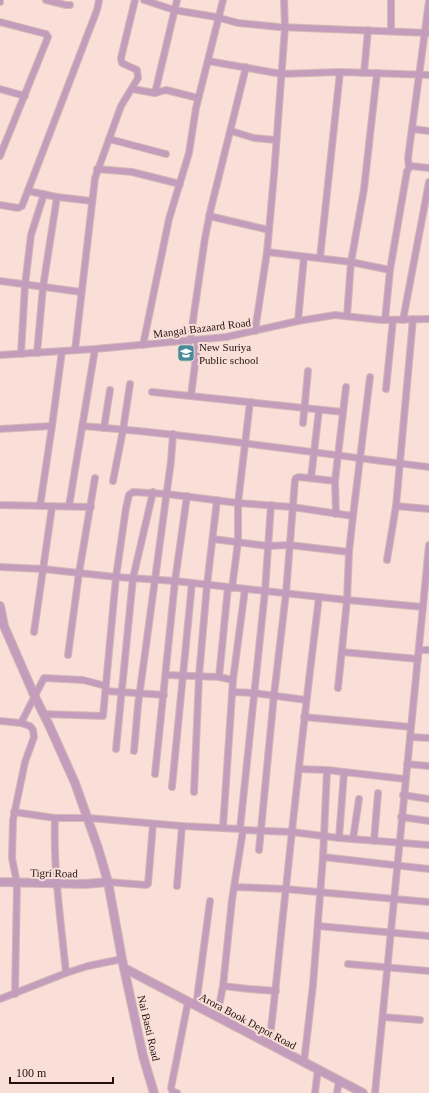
<svg xmlns="http://www.w3.org/2000/svg" width="429" height="1093" viewBox="0 0 429 1093" font-family="Georgia,serif">
	<style>
		.lines { fill: none; stroke-linecap: round; stroke-linejoin: round }
		.minor-casing { stroke: #d3bab5; stroke-width: 8 }
		.tertiary-casing { stroke: #d3bab5; stroke-width: 10 }
		.minor { stroke: #c49dbd; stroke-width: 6 }
		.tertiary { stroke: #c49dbd; stroke-width: 8 }
		.labels { text-anchor: middle; stroke-width: 4; stroke-linejoin: round; paint-order: stroke }
		.street-label { font-size: 11px; fill: #22130f; stroke: #fadfd9 }
		.poi-label { font-size: 11px; fill: #22130f; stroke: #fadfd9; text-anchor: start }
	</style>
	<rect width="100%" height="100%" fill="#fadfd9"/>
	<g class="lines">
		<defs>
			<g id="minor">
				<polyline points="46,0 66,5 70,5"/>
				<polyline points="144,0 174,10 216,17 238,23 279,27 429,33"/>
				<polyline points="0,2 0,0"/>
				<polyline points="0,22 46,34 48,37 0,156"/>
				<polyline points="391,30 391,0"/>
				<polyline points="208,61 282,74 340,72 429,75"/>
				<polyline points="364,73 368,30"/>
				<polyline points="0,89 25,96"/>
				<polyline points="132,89 155,93 177,0"/>
				<polyline points="155,93 166,90 198,98"/>
				<polyline points="412,129 429,131"/>
				<polyline points="231,131 254,138 276,140"/>
				<polyline points="109,139 166,154"/>
				<polyline points="409,167 408,158 429,1"/>
				<polyline points="97,169 132,172 180,184"/>
				<polyline points="28,191 57,197 43,287 37,353"/>
				<polyline points="57,197 92,201"/>
				<polyline points="0,205 18,208 22,206 97,10 99,0"/>
				<polyline points="209,216 269,230"/>
				<polyline points="267,252 351,262 390,270"/>
				<polyline points="320,258 340,72"/>
				<polyline points="0,281 81,292"/>
				<polyline points="347,316 351,262 364,189 377,73"/>
				<polyline points="385,320 390,270 407,171 411,166 429,168"/>
				<polyline points="403,320 429,182"/>
				<polyline points="298,321 304,257"/>
				<polyline points="255,331 267,252 274,175 285,27 284,0"/>
				<polyline points="190,341 205,238 211,208 246,67"/>
				<polyline points="143,345 169,219 189,153 196,108 223,0"/>
				<polyline points="75,350 95,178 121,106 138,78 137,70 122,63 121,58 135,0"/>
				<polyline points="21,354 25,285 31,235 44,194"/>
				<polyline points="0,355 95,349 226,337 298,321 335,315 381,320 429,319"/>
				<polyline points="386,389 393,320"/>
				<polyline points="152,392 343,412"/>
				<polyline points="191,396 198,340"/>
				<polyline points="303,423 308,371"/>
				<path d="M82 426C198 435 314 453 429 467"/>
				<polyline points="104,428 110,390"/>
				<polyline points="0,429 52,426"/>
				<polyline points="311,478 319,410"/>
				<polyline points="113,481 123,430 130,384"/>
				<polyline points="0,505 91,507"/>
				<polyline points="40,506 52,426 62,351"/>
				<polyline points="69,506 95,349"/>
				<polyline points="396,506 429,509"/>
				<polyline points="336,514 335,481 346,387"/>
				<polyline points="213,539 268,546 289,545 349,552"/>
				<polyline points="387,560 396,506 413,319"/>
				<polyline points="0,567 43,569 116,577 175,581 347,600 423,607"/>
				<polyline points="232,588 238,542 238,503 250,402"/>
				<polyline points="34,632 52,507"/>
				<polyline points="420,650 429,650"/>
				<polyline points="342,652 418,659"/>
				<polyline points="68,655 79,573 95,478"/>
				<polyline points="166,675 219,677 233,680"/>
				<polyline points="219,677 228,587"/>
				<polyline points="338,688 347,600 349,552 353,516 370,377"/>
				<polyline points="106,691 164,695"/>
				<polyline points="232,692 254,693 306,700"/>
				<polyline points="43,714 103,716 116,577 126,508 129,495 133,492 167,494 238,503 292,507 353,516"/>
				<polyline points="304,717 411,727"/>
				<polyline points="0,721 21,723 44,678 83,680 106,686"/>
				<polyline points="410,737 429,738"/>
				<polyline points="116,749 133,578 153,492"/>
				<polyline points="134,751 138,705 171,461 173,434"/>
				<polyline points="407,764 429,766"/>
				<polyline points="299,769 327,770 405,779"/>
				<polyline points="327,770 323,857 429,869"/>
				<polyline points="155,774 175,581 187,496"/>
				<polyline points="172,787 192,583"/>
				<polyline points="194,792 199,676 207,585 217,500"/>
				<polyline points="403,795 429,799"/>
				<polyline points="14,812 55,818 89,818 182,826 240,829"/>
				<polyline points="401,817 429,821"/>
				<path d="M55 818C53 870 61 921 66 973"/>
				<polyline points="223,827 233,680 245,589"/>
				<polyline points="243,830 292,832 339,838 429,845"/>
				<polyline points="339,838 344,773"/>
				<polyline points="353,839 359,799"/>
				<polyline points="374,841 378,793"/>
				<polyline points="259,850 274,695 286,593 295,480 296,478 299,477 335,481"/>
				<polyline points="108,882 146,885 148,884 153,824"/>
				<polyline points="177,886 182,826"/>
				<polyline points="235,887 285,889 429,902"/>
				<polyline points="318,926 429,936"/>
				<polyline points="348,964 429,971"/>
				<polyline points="223,986 249,989 276,991"/>
				<polyline points="15,994 17,883 12,858 13,820 25,762 34,737 33,730 30,726 21,723"/>
				<polyline points="0,999 66,973 88,966 122,959"/>
				<polyline points="196,1006 210,901"/>
				<polyline points="217,1017 223,986 232,900 243,830 240,829 265,591 271,505"/>
				<polyline points="383,1017 420,1020"/>
				<path d="M269 1044C276 992 280 940 286 888 296 791 307 694 319 597"/>
				<polyline points="304,1062 313,985 323,857"/>
				<polyline points="177,1093 173,1092 171,1088 188,1002"/>
				<polyline points="315,1093 318,1069"/>
				<polyline points="337,1093 339,1081"/>
				<polyline points="375,1093 429,545"/>
			</g>
			<g id="tertiary">
				<polyline points="0,606 4,626 35,697 49,725 75,783 98,848 108,882 122,959 143,1056 154,1093"/>
				<polyline points="0,882 85,884 108,882"/>
				<polyline points="124,968 363,1093"/>
			</g>
		</defs>
		<use href="#minor" class="minor-casing"/>
		<use href="#tertiary" class="tertiary-casing"/>
		<use href="#minor" class="minor"/>
		<use href="#tertiary" class="tertiary"/>
	</g>
	<defs>
		<symbol id="school-square" viewBox="-11 -11 22 22"><rect x="-9" y="-9" width="18" height="18" rx="4" fill="#478b99" stroke="#fadfd9"/><path d="M0-5L7-2L0 1L-7-2ZM-4 1L0 2.5L4 1V4Q0 6-4 4Z" fill="#fff"/></symbol>
	</defs>
	<g fill-rule="evenodd">
		<use href="#school-square" x="176" y="343" width="20" height="20"/>
	</g>
	<g class="labels">
		<g class="street-label">
			<text transform="translate(202 328) rotate(-7)" y="4">Mangal Bazaard Road</text>
			<text transform="translate(54 873) rotate(1)" y="4">Tigri Road</text>
			<text transform="translate(248 1021) rotate(28)" y="4">Arora Book Depot Road</text>
			<text transform="translate(149 1028) rotate(77)" y="4">Nai Basti Road</text>
		</g>
		<g class="poi-label">
			<text x="199" y="351">New Suriya<tspan x="199" dy="13">Public school</tspan></text>
		</g>
	</g>
	<path d="M10 1077v6h103v-6" fill="none" stroke="#22130f" stroke-width="2"/>
	<text x="16" y="1077" font-size="12" fill="#22130f" stroke="#fadfd9" stroke-width="3" paint-order="stroke">100 m</text>
</svg>
